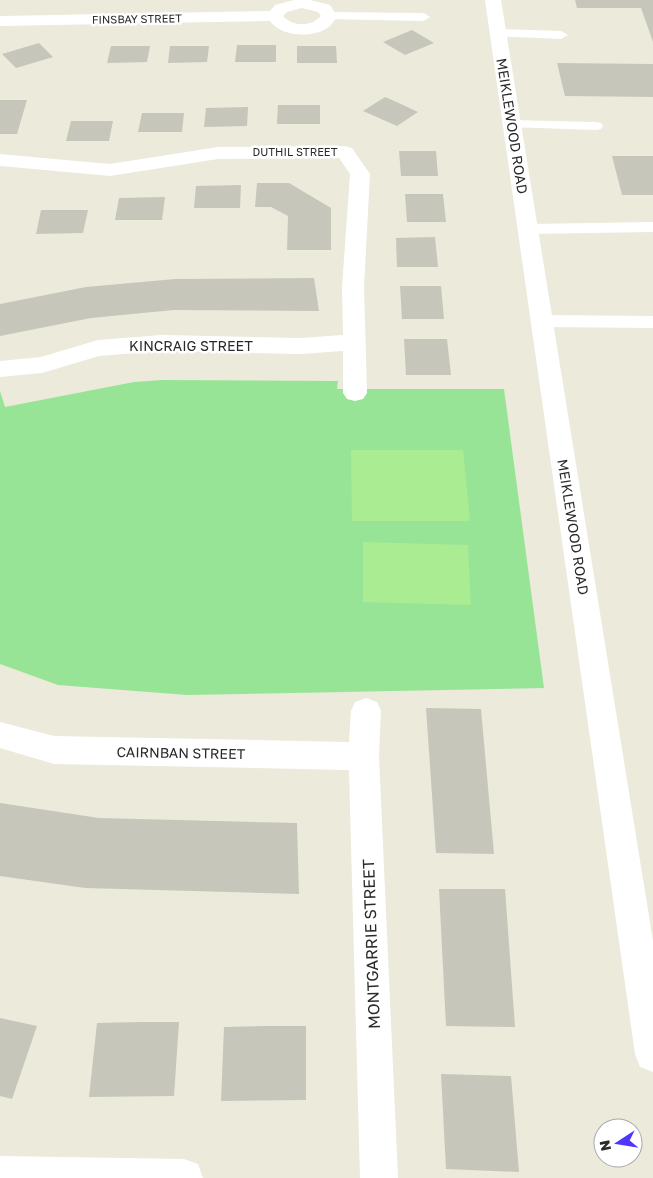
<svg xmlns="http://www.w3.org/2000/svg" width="653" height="1178" viewBox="0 0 653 1178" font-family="'Golos Text',sans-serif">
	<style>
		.green { fill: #98e496 }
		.pitch { fill: #aaec91 }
		.building { fill: #c7c6bb }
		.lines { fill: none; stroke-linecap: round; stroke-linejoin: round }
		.lane { fill: #fff; fill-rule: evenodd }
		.street { fill: #fff; fill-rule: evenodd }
		.labels { text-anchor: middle; stroke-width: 5; stroke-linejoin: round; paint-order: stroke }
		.far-street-label { font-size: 11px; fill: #2a2a2a; stroke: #fff }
		.street-label { font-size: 14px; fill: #2a2a2a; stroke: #fff }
		.near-street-label { font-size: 16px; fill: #2a2a2a; stroke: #fff }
	</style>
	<rect width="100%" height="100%" fill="#eceadb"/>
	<polygon class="green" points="162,380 338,381 337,389 504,389 544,688 187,695 58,685 0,664 0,391 5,407 134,382"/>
	<g class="pitch">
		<polygon points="351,450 463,450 470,521 352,521"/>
		<polygon points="363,542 468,545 471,605 363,602"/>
	</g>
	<g class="building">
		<polygon points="575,0 653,0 653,42 641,8 577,8"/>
		<polygon points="412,30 434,43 405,55 383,42"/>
		<polygon points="39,43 53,57 16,68 2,54"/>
		<polygon points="237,45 276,45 276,62 235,62"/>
		<polygon points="111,46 150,46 147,62 107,63"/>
		<polygon points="170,46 209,46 207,62 168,63"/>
		<polygon points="297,46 336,46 337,63 297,63"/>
		<polygon points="557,63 653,64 653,97 565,96"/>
		<polygon points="385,97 401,104 418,112 397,126 363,111"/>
		<polygon points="0,100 27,100 17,134 0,134"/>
		<polygon points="278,105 320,105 320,124 277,124"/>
		<polygon points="248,107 247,126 204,127 206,108"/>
		<polygon points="142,113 184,113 182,132 138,132"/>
		<polygon points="71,121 113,121 109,141 66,141"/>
		<polygon points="399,151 436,151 438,176 401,176"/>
		<polygon points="612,156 653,156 653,195 622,195"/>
		<polygon points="257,183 289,183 331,208 331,250 287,250 288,216 271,207 255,207"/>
		<polygon points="241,185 240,208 194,208 196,186"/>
		<polygon points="405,194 443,194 446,222 407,222"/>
		<polygon points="165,197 162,220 115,220 119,198"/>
		<polygon points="41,210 88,210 83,233 36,234"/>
		<polygon points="435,237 438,267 397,267 396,238"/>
		<polygon points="314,278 319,311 174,310 91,318 0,336 0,304 86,287 175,279"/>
		<polygon points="400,286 441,286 444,319 402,319"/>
		<polygon points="404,339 447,339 451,375 406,375"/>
		<polygon points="426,708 481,709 494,854 436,853"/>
		<polygon points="0,803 99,818 297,823 299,894 85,888 0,876"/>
		<polygon points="439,889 505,889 515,1027 446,1026"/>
		<polygon points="0,1018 37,1026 12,1099 0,1096"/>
		<polygon points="138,1022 179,1022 174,1096 89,1097 97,1023"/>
		<polygon points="264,1026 306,1026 306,1100 221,1101 224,1027"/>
		<polygon points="441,1074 511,1076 519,1172 446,1169"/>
	</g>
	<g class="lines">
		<g class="lane">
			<polygon points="329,12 424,13 430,17 424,21 324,19 323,16 324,13"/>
			<polygon points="498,29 561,31 568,35 561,39 493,36 491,33 493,30"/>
			<polygon points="512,120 596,122 601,123 603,126 601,129 596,130 507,127 505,124 507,121"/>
			<polygon points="653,222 653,232 527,234 521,232 519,229 521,226 527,224"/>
			<polygon points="541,315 653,316 653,328 541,327 535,325 532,321 535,317"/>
		</g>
		<g class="street">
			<path d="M294 0H310L330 5 337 16C335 19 333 23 330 26 315 39 281 37 270 21L0 26V16L270 11 275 5ZM302 8 318 12 321 16C311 27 293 27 283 16L287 12Z"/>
			<polygon points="485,0 501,0 653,941 653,1072 640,1067 635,1054"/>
			<polygon points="345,146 352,148 370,174 364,287 367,393 363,399 355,401 347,399 343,393 343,351 300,354 161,351 99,356 42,373 0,377 0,361 41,357 98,340 161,335 300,338 343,335 342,287 350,174 339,158 218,159 110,176 0,166 0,154 110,164 218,147"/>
			<polygon points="366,698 377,702 381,711 379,756 398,1178 360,1178 349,770 54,764 0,748 0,722 54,736 349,742 351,711 355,702"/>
			<polygon points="0,1156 184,1159 198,1164 203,1178 0,1178"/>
		</g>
	</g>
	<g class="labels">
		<g class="far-street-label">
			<text transform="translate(137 19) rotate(-1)" y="4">FINSBAY STREET</text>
			<text x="295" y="156">DUTHIL STREET</text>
		</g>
		<g class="street-label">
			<text transform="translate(512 126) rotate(81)" y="5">MEIKLEWOOD ROAD</text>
			<text x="191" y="351">KINCRAIG STREET</text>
			<text transform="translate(573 527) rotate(81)" y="5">MEIKLEWOOD ROAD</text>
			<text transform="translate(181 753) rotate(1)" y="5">CAIRNBAN STREET</text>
		</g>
		<g class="near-street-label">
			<text transform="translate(371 944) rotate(-92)" y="6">MONTGARRIE STREET</text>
		</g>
	</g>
	<g transform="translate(618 1143) rotate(258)"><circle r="24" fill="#ffffff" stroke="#aaaaaa"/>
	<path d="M0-4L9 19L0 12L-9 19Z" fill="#4e36fe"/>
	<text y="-8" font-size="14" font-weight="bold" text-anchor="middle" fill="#2a2a2a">N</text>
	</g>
</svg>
